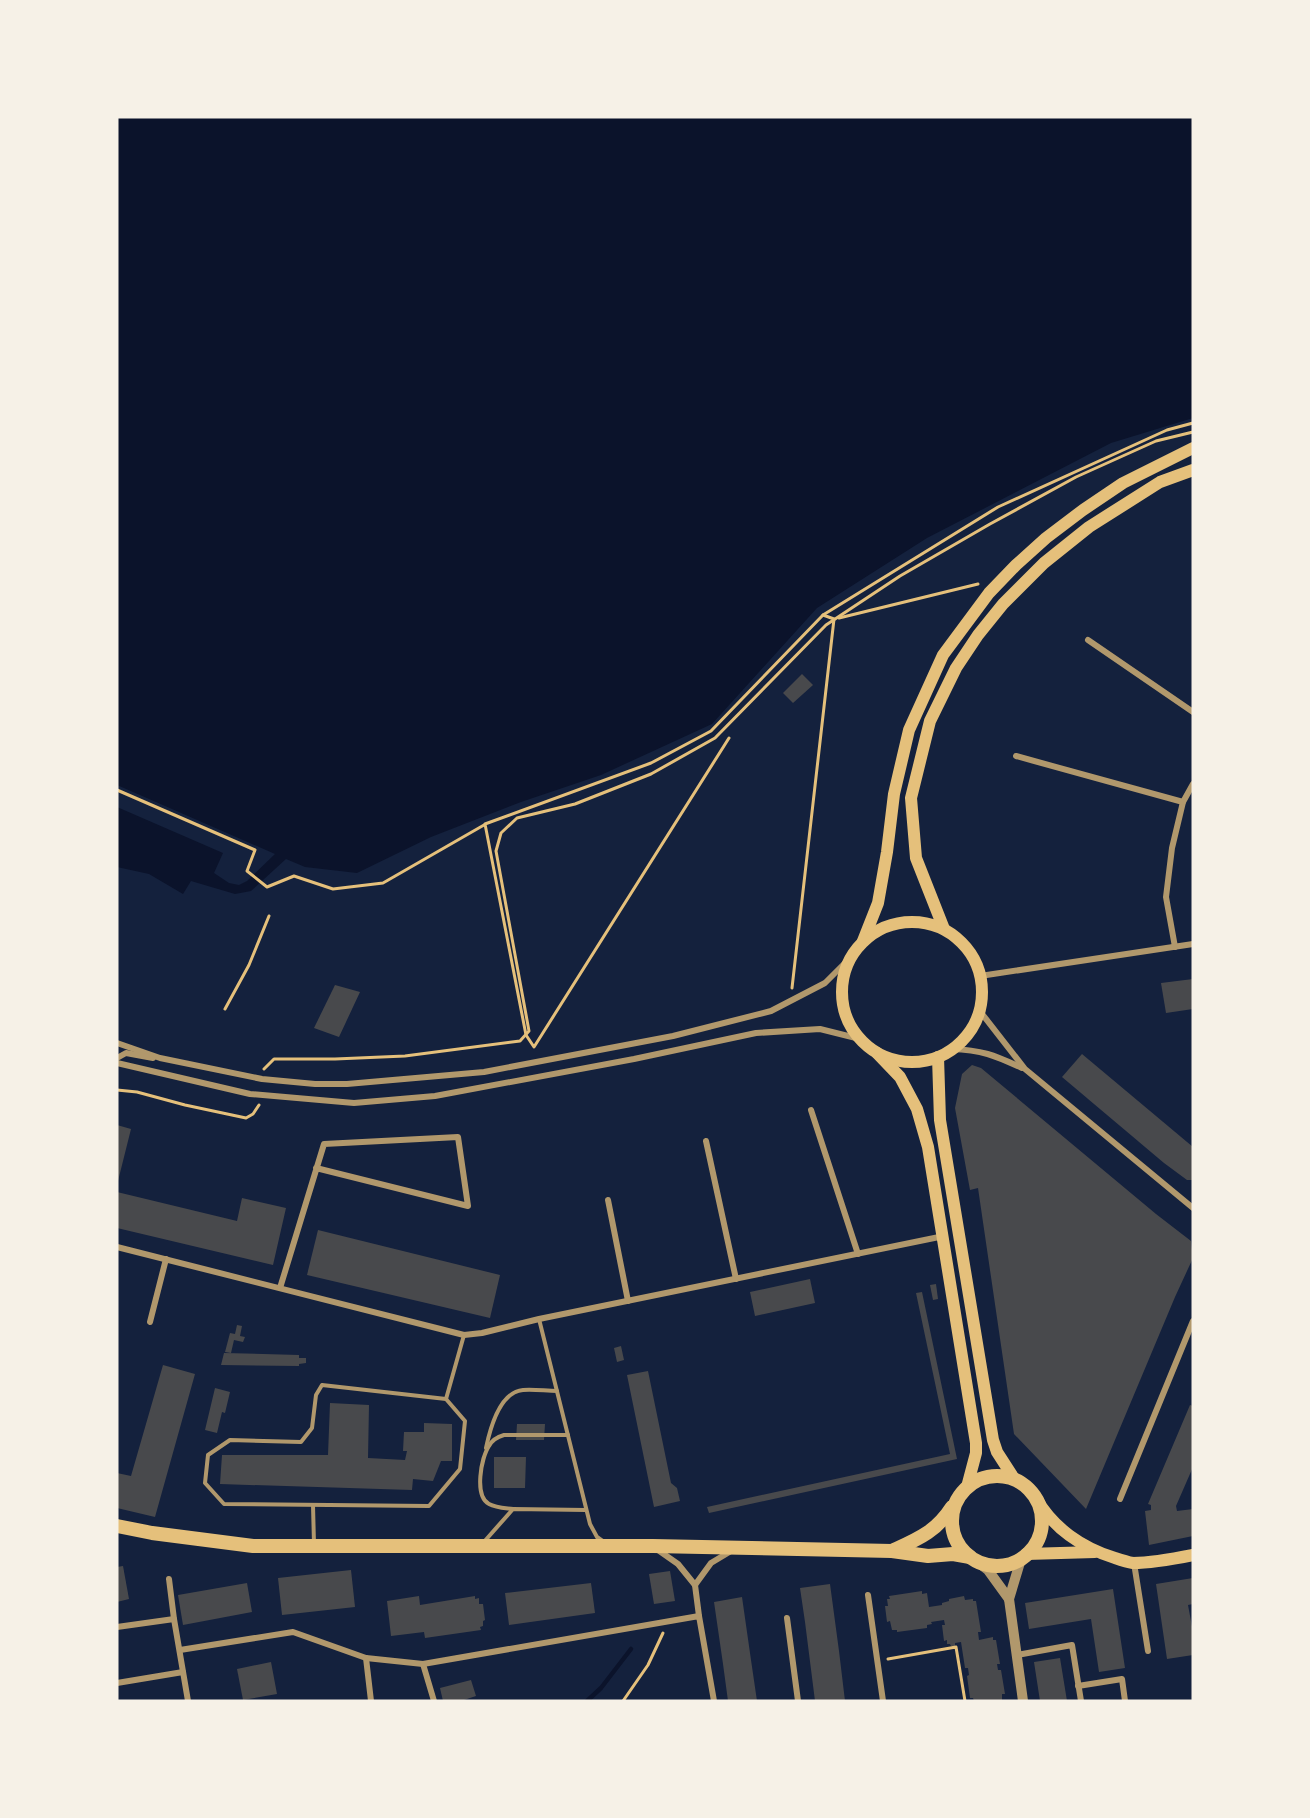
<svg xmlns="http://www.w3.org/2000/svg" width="1310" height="1818" viewBox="0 0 1310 1818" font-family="'PT Serif',serif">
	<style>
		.water { fill: #0b132b }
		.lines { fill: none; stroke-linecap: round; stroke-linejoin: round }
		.stream { stroke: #0b132b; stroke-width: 4.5 }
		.building { fill: #48494c }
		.path { stroke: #e5c07b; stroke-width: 3 }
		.service { stroke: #b1986c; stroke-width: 4 }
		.minor { stroke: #b1986c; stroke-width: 6 }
		.tertiary { stroke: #b1986c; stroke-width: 10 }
		.secondary { stroke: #e5c07b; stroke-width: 12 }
		.primary { stroke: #e5c07b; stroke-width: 14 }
	</style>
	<rect width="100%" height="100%" fill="#14213d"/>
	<polygon class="water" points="117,117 1193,117 1193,418 1111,443 927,538 817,608 712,724 601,775 521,802 431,837 357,873 305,867 286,859 251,891 235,894 191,881 183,894 149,874 117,867 117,807 223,853 214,873 229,883 239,885 247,881 275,854 117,785"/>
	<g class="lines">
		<polyline class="stream" points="587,1701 601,1688 631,1649"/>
	</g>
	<g class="building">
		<polygon points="802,674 813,685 793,703 783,693"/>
		<polygon points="1193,979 1193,1009 1166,1013 1161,983"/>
		<polygon points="335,985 360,992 339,1037 314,1028"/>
		<polygon points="1082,1054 1193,1147 1193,1180 1187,1180 1164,1163 1062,1077"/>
		<polygon points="972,1065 981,1068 1156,1214 1191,1241 1193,1258 1175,1297 1086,1509 1014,1434 978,1188 970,1190 955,1108 962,1074"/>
		<polygon points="117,1125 131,1129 118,1181 117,1181"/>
		<polygon points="117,1192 237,1221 242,1198 286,1208 273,1265 117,1228"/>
		<polygon points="318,1230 500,1275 490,1318 307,1275"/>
		<polygon points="810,1279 815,1303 755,1316 750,1292"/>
		<polygon points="936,1284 938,1299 933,1300 930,1285"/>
		<polygon points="922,1292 957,1459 709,1513 707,1507 950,1454 916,1293"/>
		<polygon points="237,1325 242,1326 240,1336 245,1337 243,1342 234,1340 231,1353 225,1352 230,1333 235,1334"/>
		<polygon points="621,1346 624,1360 617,1362 614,1348"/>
		<polygon points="224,1353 299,1355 299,1358 306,1358 306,1363 299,1364 299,1366 221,1365"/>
		<polygon points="163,1365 195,1374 155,1517 117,1508 117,1473 131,1476"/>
		<polygon points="648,1371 671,1483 677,1488 680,1501 654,1507 627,1375"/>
		<polygon points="215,1388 230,1392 225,1413 222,1412 217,1433 205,1430"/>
		<polygon points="330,1403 369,1405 368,1458 405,1460 407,1451 403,1451 404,1432 424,1432 424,1423 452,1424 452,1461 441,1461 433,1481 413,1479 412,1490 220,1484 222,1455 328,1455"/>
		<polygon points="1190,1405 1193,1406 1193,1467 1176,1506 1177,1511 1193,1509 1193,1536 1149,1545 1145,1511 1151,1510 1151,1505 1148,1504"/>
		<polygon points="517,1424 545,1424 544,1440 516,1440"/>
		<polygon points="494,1457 526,1457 525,1488 494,1488"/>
		<polygon points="123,1566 129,1599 117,1602 117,1567"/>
		<polygon points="351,1570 355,1607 282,1615 278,1578"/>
		<polygon points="670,1571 675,1601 654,1604 649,1574"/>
		<polygon points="1193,1578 1193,1604 1188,1605 1193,1632 1193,1655 1167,1659 1156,1584"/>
		<polygon points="247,1583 252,1612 183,1625 178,1595"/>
		<polygon points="591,1583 595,1613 509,1625 505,1593"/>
		<polygon points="830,1584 839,1651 845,1701 815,1701 805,1622 800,1588"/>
		<polygon points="1113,1589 1125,1668 1099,1672 1091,1619 1029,1629 1025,1603"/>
		<polygon points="922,1591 922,1594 927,1593 929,1607 942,1605 942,1603 949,1601 949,1599 964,1596 965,1600 973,1599 973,1601 976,1601 981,1632 978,1632 979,1640 993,1637 993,1640 996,1640 1000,1664 997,1664 998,1670 1001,1670 1005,1694 1002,1694 1002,1701 974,1701 973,1698 970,1698 967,1676 969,1675 968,1668 965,1668 961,1642 955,1643 955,1646 951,1646 950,1644 947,1644 947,1640 944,1641 942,1625 945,1625 944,1620 931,1622 932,1624 927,1625 927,1628 897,1632 897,1630 892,1630 890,1621 887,1622 885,1606 888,1606 887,1599 890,1599 889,1596"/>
		<polygon points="419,1596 420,1605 475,1596 475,1599 479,1598 479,1604 483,1604 485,1620 483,1621 483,1626 480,1627 481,1630 425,1638 424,1632 391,1636 387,1601"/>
		<polygon points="742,1597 751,1660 757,1701 728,1701 723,1664 714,1602"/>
		<polygon points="1060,1658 1067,1701 1040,1701 1034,1662"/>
		<polygon points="271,1662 277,1694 243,1700 237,1669"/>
		<polygon points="471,1680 476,1696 461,1701 443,1701 440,1688"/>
	</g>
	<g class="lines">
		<g class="path">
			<polyline points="839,618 978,584"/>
			<polyline points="729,738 534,1047 526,1035 485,824 651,763 711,731 823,615 998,507 1167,430 1193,423"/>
			<polyline points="117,790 255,850 247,871 267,887 294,876 333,889 383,883 484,825"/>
			<polyline points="792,988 834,619 823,615"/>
			<polyline points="225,1009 249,965 269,916"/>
			<polyline points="264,1069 274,1059 335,1059 405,1056 520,1041 529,1031 496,851 501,833 517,818 575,804 651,774 715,738 826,625 900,576 990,524 1076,477 1156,441 1193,432"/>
			<polyline points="117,1090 137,1092 185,1105 246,1118 253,1114 259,1105"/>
			<polyline points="888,1659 956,1647 965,1701"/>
			<polyline points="623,1701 648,1665 663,1633"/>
		</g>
		<g class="service">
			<polyline points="539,1319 590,1524 597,1537 604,1542"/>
			<polygon points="322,1385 446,1399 465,1421 460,1469 429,1506 224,1504 205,1483 208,1455 230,1440 301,1442 312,1428 316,1395"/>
			<polyline points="446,1399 464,1335"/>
			<path d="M486 1448C490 1429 500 1392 523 1390 534 1389 546 1391 557 1391"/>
			<polyline points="313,1505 314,1544"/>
			<path d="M513 1509C505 1508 496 1508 489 1504 474 1496 481 1458 489 1446 492 1440 497 1437 504 1435H568"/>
			<polyline points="483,1543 513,1509 586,1510"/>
		</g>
		<g class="minor">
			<polyline points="1088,640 1193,712"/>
			<polyline points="1016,756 1183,802"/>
			<polyline points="1175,947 1166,897 1172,848 1183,802 1193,784"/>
			<polyline points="980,976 1193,944"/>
			<polyline points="979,1010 1025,1069 1193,1208"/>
			<polyline points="117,1043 160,1058 262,1079 315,1084 347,1084 484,1072 673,1036 771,1011 825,983 850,958"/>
			<path d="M951 1049C982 1050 994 1055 1022 1068"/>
			<polyline points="117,1058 126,1053 153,1058"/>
			<polyline points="117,1063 250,1094 354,1103 435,1096 634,1059 756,1033 820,1029 860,1039"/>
			<polyline points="811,1110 858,1254"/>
			<polyline points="706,1141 736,1279"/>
			<polyline points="608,1200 628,1301"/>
			<polyline points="117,1247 464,1335 482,1333 539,1319 944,1236"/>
			<polyline points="280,1288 324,1144 458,1137 468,1206 316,1168"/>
			<polyline points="150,1322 166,1259"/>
			<polyline points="1120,1499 1193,1321"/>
			<polyline points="658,1550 678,1564 695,1585 699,1616"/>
			<polyline points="1134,1563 1148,1651"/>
			<polyline points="169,1579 174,1619"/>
			<polyline points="695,1585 711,1563 731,1551"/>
			<polyline points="868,1595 883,1701"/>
			<polyline points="787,1618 798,1701"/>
			<polyline points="117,1627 174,1619 188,1701"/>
			<polyline points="180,1650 293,1632 366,1658 423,1664 699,1616 714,1701"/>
			<polyline points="1017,1655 1072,1645 1081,1701"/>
			<polyline points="366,1658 371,1701"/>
			<polyline points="423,1664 434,1701"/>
			<polyline points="117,1683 183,1672"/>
			<polyline points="1078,1686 1122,1679 1125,1701"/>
		</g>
		<g class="tertiary">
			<polyline points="1021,1559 1009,1599 1023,1701"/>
			<polyline points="976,1561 988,1570 1009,1599"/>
		</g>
		<g class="secondary">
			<circle cx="912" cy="992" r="70"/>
			<polyline points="944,929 916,858 911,798 930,721 956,668 978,635 1003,604 1044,563 1089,527 1160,482 1193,470"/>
			<polyline points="863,941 878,903 887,852 894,794 909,730 943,655 989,593 1016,565 1046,538 1083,510 1123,483 1193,448"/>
			<polyline points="877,1053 900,1077 917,1109 928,1147 976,1443 976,1453 967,1487"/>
			<polyline points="938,1057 940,1120 993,1440 997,1452 1015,1480"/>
			<path d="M1036 1498C1053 1528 1082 1548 1115 1558 1121 1560 1127 1562 1133 1563 1153 1563 1173 1559 1193 1555"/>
			<polyline points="1026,1554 1095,1552"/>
		</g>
		<g class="primary">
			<circle cx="997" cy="1521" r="45"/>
			<polyline points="117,1526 152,1533 253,1546 653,1546 892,1551 928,1556 953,1554 970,1557"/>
			<path d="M892 1551C918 1539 936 1532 952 1507"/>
		</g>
	</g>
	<rect width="1310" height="1818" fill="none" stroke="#f6f1e7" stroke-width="237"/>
</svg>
